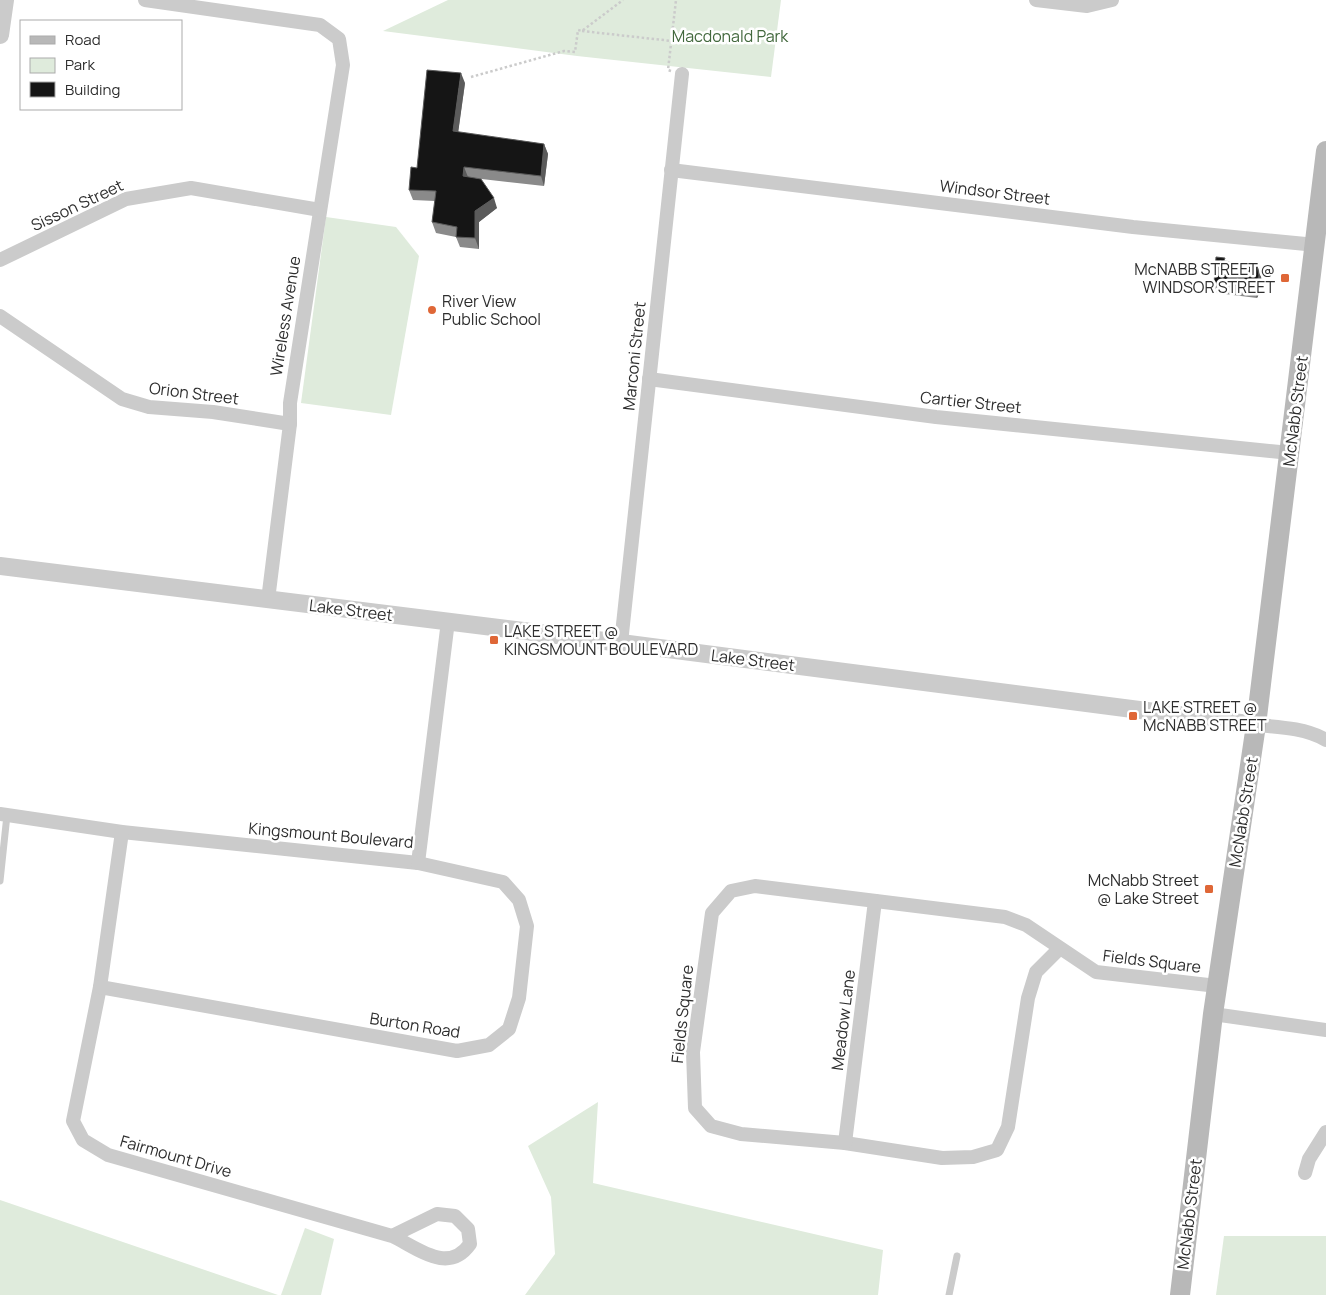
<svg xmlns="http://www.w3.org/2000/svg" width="1326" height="1295" viewBox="0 0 1326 1295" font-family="Manrope,sans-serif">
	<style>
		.green { fill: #dfebdc }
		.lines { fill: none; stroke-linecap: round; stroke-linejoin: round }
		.path { stroke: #cbcbcb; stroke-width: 2.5; stroke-dasharray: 2.5 2.5; stroke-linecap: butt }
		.service { stroke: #cbcbcb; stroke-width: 7 }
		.minor { stroke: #cbcbcb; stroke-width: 14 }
		.tertiary { stroke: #cbcbcb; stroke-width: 18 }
		.secondary { stroke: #b8b8b8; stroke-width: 20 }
		.wall { fill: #8a8a8a }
		.shaded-wall { fill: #5b5b5b }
		.building { fill: #151515; stroke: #5b5b5b }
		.poi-dot { fill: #df6737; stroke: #fff; stroke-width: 2 }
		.labels { text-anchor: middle; stroke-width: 5; stroke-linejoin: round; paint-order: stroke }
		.park-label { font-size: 16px; fill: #42683d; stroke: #fff }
		.street-label { font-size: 16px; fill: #2e2e2e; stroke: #fff }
		.poi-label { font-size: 16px; fill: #2e2e2e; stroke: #fff; text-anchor: start }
	</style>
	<rect width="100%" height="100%" fill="#fff"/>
	<g class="green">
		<polygon points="448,0 781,0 771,77 577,56 383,31"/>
		<polygon points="326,217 396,227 419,256 391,415 301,403"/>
		<polygon points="598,1102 593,1183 883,1250 878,1295 525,1295 555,1254 551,1197 528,1146"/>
		<polygon points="0,1200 3,1201 278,1295 0,1295"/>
		<polygon points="305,1228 334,1239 321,1295 281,1295"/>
		<polygon points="1224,1236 1326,1236 1326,1295 1216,1295"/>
	</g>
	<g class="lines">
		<g class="path">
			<polyline points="582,31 672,41"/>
			<polyline points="671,71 668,70 676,0"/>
			<polyline points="471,77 564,51 575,52 578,30 582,31 623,0"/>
		</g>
		<g class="service">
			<polyline points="0,881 7,815"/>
			<polyline points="949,1295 957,1256"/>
		</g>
		<g class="minor">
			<polyline points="145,0 320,25 339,39 343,65 290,403 290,424 268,600"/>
			<polyline points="1036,0 1087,6 1112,0"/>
			<polyline points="671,170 1133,227 1316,245"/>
			<polyline points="0,260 126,199 191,188 320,210"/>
			<polyline points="0,316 122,399 149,407 213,412 290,424"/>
			<polyline points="649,379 936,417 1290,453"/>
			<polyline points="621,643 682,74"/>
			<path d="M1256 725C1279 727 1306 728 1326 740"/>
			<polyline points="0,814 122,832 418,863 448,621"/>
			<path d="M122 832 100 987 73 1121 83 1140 108 1155 392 1236 437 1214 455 1216 468 1229 470 1244C448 1275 418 1248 392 1236"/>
			<polyline points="1059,949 1036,972 1028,998 1008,1127 997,1150 973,1157 942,1158 845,1143 741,1134 711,1126 695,1108 693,1052 712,913 731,891 755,886 1005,917 1026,925 1096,972 1217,986"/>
			<polyline points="100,987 457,1051 489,1045 509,1029 519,998 527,926 519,900 503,882 418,863"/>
			<polyline points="1213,1014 1326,1030"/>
			<polyline points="845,1143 875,901"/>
			<polyline points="1305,1173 1309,1159 1326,1132"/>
		</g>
		<g class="tertiary">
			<polyline points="0,35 5,0"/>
			<polyline points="0,566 621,643 1256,725"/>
		</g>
		<polyline class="secondary" points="1180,1295 1213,1014 1256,725 1326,151"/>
	</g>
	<g class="wall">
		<polygon points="465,83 458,132 544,144 548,154 544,186 473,178 497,208 479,222 479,249 460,247 456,237 436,233 432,222 435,201 413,200 409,190 417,168"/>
		<polygon points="1226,261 1261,276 1262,287 1257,298 1217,293 1214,283"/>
	</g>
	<g class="shaded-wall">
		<polygon points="461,73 465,83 457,141 453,131"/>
		<polygon points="544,144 548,154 544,186 541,176"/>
		<polygon points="464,167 468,177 463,176"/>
		<polygon points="494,198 497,208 479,222 479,249 475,238 475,211"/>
		<polygon points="1257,265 1261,276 1262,287 1257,298 1254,287"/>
	</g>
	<g class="building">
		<polygon points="427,70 461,73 453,131 544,144 541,176 464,167 463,176 481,179 494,198 475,211 475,238 456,237 457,227 432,222 436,191 409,190 411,167 417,168"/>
		<polygon points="1216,257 1225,258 1224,261 1257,265 1259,276 1254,287 1214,283"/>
	</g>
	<g class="poi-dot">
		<rect x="1280" y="273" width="10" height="10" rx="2.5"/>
		<circle cx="432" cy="310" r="5"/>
		<rect x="489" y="635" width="10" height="10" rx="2.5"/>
		<rect x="1128" y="711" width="10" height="10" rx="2.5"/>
		<rect x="1204" y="884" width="10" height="10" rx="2.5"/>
	</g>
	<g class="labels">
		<g class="park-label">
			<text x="730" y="42">Macdonald Park</text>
		</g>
		<g class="street-label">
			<text transform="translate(995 192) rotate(7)" y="6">Windsor Street</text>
			<text transform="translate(77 205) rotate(-25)" y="6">Sisson Street</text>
			<text transform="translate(285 316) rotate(-81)" y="6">Wireless Avenue</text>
			<text transform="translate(634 356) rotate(-84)" y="6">Marconi Street</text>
			<text transform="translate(194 393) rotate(7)" y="6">Orion Street</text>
			<text transform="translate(971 402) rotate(6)" y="6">Cartier Street</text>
			<text transform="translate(1295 411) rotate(-83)" y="6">McNabb Street</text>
			<text transform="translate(351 610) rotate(7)" y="6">Lake Street</text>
			<text transform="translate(753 660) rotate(7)" y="6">Lake Street</text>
			<text transform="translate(1243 812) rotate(-81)" y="6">McNabb Street</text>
			<text transform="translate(331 835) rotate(5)" y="6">Kingsmount Boulevard</text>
			<text transform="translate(1152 961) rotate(7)" y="6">Fields Square</text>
			<text transform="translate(682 1014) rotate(-84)" y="6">Fields Square</text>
			<text transform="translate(843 1020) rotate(-83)" y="6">Meadow Lane</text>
			<text transform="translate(415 1025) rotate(9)" y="6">Burton Road</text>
			<text transform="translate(176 1156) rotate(16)" y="6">Fairmount Drive</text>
			<text transform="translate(1189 1214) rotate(-83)" y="6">McNabb Street</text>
		</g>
		<g class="poi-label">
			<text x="1275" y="275" text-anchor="end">McNABB STREET @<tspan x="1275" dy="18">WINDSOR STREET</tspan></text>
			<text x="442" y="307">River View<tspan x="442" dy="18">Public School</tspan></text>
			<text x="504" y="637">LAKE STREET @<tspan x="504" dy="18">KINGSMOUNT BOULEVARD</tspan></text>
			<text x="1143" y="713">LAKE STREET @<tspan x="1143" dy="18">McNABB STREET</tspan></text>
			<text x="1199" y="886" text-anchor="end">McNabb Street<tspan x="1199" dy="18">@ Lake Street</tspan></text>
		</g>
	</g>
	<rect x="20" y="20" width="162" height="90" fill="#ffffff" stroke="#ababab"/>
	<rect x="30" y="36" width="25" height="8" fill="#b8b8b8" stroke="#ababab"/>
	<text x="65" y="45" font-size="15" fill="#2e2e2e">Road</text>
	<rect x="30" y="58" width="25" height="15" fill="#dfebdc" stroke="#ababab"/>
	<text x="65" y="70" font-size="15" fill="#2e2e2e">Park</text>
	<rect x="30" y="82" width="25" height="15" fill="#151515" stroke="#ababab"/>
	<text x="65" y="95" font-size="15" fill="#2e2e2e">Building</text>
</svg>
